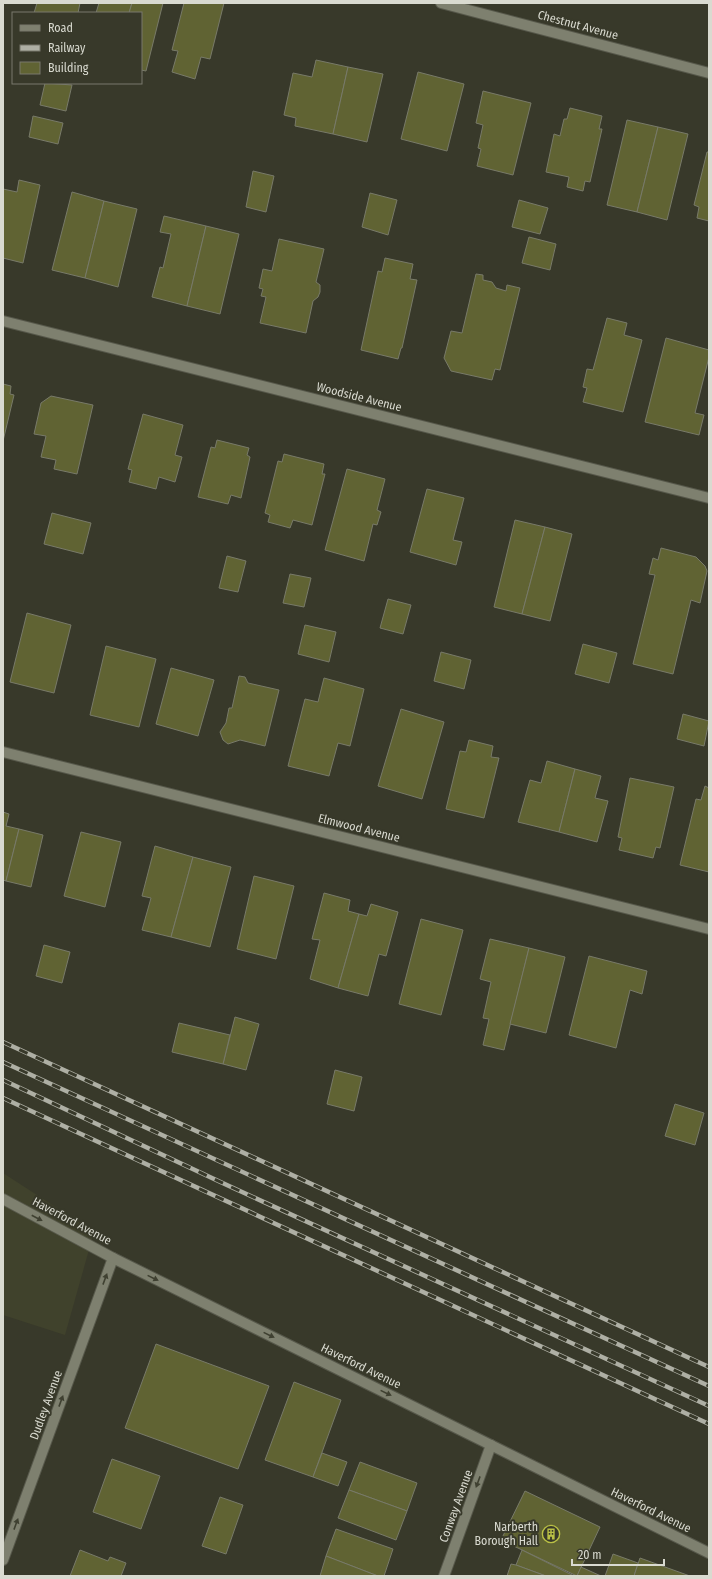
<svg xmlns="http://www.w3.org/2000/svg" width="712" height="1579" viewBox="0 0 712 1579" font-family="'Fira Sans Condensed',sans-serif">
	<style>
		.built { fill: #40422c }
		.building { fill: #606333; stroke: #787a69 }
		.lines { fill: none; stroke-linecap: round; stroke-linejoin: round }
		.street-casing { stroke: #57584b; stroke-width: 12 }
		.secondary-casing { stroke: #57584b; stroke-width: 12 }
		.street { stroke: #7e806f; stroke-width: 10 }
		.secondary { stroke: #7e806f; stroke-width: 10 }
		.rail-casing { stroke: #aeafa4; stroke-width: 4.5 }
		.rail { stroke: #38392a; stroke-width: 3; stroke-dasharray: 9; stroke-linecap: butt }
		.oneway { fill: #3f4031 }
		.labels { text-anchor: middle; stroke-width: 4; stroke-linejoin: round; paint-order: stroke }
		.street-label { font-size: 12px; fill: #d9dad0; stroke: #38392a }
		.poi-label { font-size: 12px; fill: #d9dad0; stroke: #38392a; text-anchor: end }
	</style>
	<rect width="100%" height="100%" fill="#38392a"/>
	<polygon class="built" points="3,1173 94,1232 65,1335 3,1315"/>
	<g class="building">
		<polygon points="37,3 80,3 78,13 34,13"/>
		<polygon points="99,3 132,3 129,13 96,13"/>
		<polygon points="132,3 163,3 146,71 141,70 141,13 129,13"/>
		<polygon points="184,3 224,3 210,59 201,57 195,79 172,72 178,51 172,50"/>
		<polygon points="316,60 348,67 333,134 295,126 296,118 284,115 293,73 312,77"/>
		<polygon points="348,67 383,74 367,142 333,134"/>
		<polygon points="418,72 464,84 447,151 401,139"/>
		<polygon points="45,83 72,85 66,111 40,105"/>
		<polygon points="483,91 531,103 513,175 477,166 481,149 478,148 483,125 476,123"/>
		<polygon points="570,108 602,116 599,129 602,129 590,182 585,181 583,191 567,187 569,177 546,172 554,134 560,136 564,119 567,119"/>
		<polygon points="33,116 63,123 58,144 29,137"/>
		<polygon points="627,120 658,127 637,212 607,205"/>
		<polygon points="658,127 688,134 667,220 637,212"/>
		<polygon points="707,152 709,152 709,221 697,218 699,207 694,205"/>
		<polygon points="253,171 274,176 266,212 246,207"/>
		<polygon points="19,180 40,185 23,263 3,258 3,189 17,192"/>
		<polygon points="72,192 104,201 85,278 52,270"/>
		<polygon points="370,193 397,200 388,235 362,227"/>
		<polygon points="519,200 548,208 540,234 512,227"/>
		<polygon points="104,201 137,209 118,287 85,278"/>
		<polygon points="164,216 206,226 187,306 152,297 160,267 163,268 171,234 160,232"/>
		<polygon points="206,226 239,234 220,314 187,306"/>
		<polygon points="529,237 556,244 550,270 522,263"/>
		<polygon points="279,239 324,249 316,282 320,285 320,292 318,297 313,301 306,333 260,323 266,297 261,296 263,289 259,288 263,269 272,271"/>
		<polygon points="385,258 413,264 410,279 417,280 402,348 401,348 398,359 361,350 378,271 382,272"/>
		<polygon points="476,274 483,275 483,280 492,282 496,288 506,291 507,285 520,288 500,370 495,369 492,380 451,371 444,358 451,331 462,333"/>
		<polygon points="607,318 627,323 624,335 642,340 623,412 583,402 587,388 583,387 587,369 593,370"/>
		<polygon points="666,338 709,350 709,357 695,413 704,415 699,435 645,422"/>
		<polygon points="3,384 11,386 10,394 14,395 3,441"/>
		<polygon points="51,396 93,405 77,474 54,469 56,460 41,457 46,436 34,434 41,403"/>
		<polygon points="143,414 183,425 175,455 182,457 175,482 159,477 156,489 129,482 132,470 128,469"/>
		<polygon points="217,440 249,448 247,455 250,457 241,498 231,495 228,504 198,497 211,447 215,448"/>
		<polygon points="284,454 324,464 322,474 325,474 312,525 293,520 290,528 268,522 270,515 265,513 278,461 282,462"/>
		<polygon points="347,469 385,479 377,510 381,512 377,525 373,524 364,561 325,550"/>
		<polygon points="427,489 464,498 453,540 462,542 456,565 410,552"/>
		<polygon points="52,513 91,523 83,554 44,544"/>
		<polygon points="515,520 545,527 522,614 494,607"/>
		<polygon points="545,527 572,534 550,621 522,614"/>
		<polygon points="661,548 696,557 705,566 707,571 700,603 691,600 673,674 633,664 655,575 649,574 653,558 658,560"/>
		<polygon points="227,556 246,561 238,592 219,588"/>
		<polygon points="290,574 311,578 304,607 283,603"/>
		<polygon points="388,599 411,605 403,634 380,628"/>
		<polygon points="27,613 71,625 54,693 10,682"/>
		<polygon points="305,625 336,632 329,662 298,654"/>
		<polygon points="583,644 617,653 609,683 575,674"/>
		<polygon points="106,646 156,659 139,727 90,715"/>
		<polygon points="441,652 471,660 464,689 434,681"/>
		<polygon points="171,668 214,680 198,736 156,724"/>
		<polygon points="239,676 245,677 248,683 279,690 265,746 240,740 228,744 223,740 220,732 226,723 229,708 232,708"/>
		<polygon points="324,678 364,689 350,746 338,743 329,776 288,766 305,699 318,702"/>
		<polygon points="401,709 444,722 422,799 378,786"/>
		<polygon points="683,714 709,721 704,746 677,739"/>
		<polygon points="469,740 493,746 491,757 499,758 484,818 446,809 460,751 466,752"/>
		<polygon points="547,761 575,769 559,832 518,822 530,780 541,783"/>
		<polygon points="575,769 601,776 595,798 608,801 597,842 559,832"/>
		<polygon points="630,778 674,787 660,848 656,847 653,858 619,850 622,838 618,837"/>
		<polygon points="705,786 709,788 709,872 680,865 696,799 701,800"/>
		<polygon points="3,812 9,814 6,826 19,829 6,881 3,880"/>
		<polygon points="19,829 43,835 31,887 6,881"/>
		<polygon points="81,832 121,842 105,907 64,896"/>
		<polygon points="155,846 193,857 171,937 142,930 151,898 142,896"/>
		<polygon points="193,857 231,867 210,947 171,937"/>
		<polygon points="254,876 294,886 276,959 237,949"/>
		<polygon points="324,893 350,900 348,911 359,914 338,988 310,979 320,940 312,939"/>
		<polygon points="371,904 398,912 386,956 379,954 368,996 338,988 359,914 367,916"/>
		<polygon points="421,919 463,930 441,1015 399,1004"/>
		<polygon points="490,939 529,948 504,1050 483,1045 489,1019 483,1018 491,982 480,979"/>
		<polygon points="44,945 70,952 62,983 36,976"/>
		<polygon points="529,948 565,957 546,1033 510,1024"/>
		<polygon points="589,956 647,971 642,994 630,990 616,1048 569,1035"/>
		<polygon points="235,1017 259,1024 246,1070 223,1064"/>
		<polygon points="179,1023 230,1035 223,1064 172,1052"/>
		<polygon points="335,1070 362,1077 354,1111 327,1104"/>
		<polygon points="675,1104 704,1113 695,1145 665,1136"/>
		<polygon points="156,1344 269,1386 238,1469 125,1428"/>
		<polygon points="294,1382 341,1400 313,1477 265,1460"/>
		<polygon points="322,1453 347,1462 338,1486 313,1477"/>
		<polygon points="112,1459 160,1476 141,1529 93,1512"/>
		<polygon points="360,1462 417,1483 407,1511 349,1490"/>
		<polygon points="349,1490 407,1511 396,1540 338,1518"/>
		<polygon points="525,1491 600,1527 577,1576 501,1540"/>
		<polygon points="220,1497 243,1505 226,1554 202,1546"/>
		<polygon points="336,1529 393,1549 384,1576 378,1576 326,1556"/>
		<polygon points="80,1550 108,1561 110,1557 126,1563 121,1576 70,1576"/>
		<polygon points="522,1550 574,1576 546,1576 516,1565"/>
		<polygon points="613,1554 638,1563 634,1576 605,1576"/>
		<polygon points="326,1556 378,1576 320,1576"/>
		<polygon points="640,1558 690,1576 634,1576"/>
		<polygon points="511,1564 516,1565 546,1576 507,1576"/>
		<polygon points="581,1567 601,1576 577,1576"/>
	</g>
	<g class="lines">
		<defs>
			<g id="street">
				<polyline points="441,3 709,73"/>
				<polyline points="3,321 709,498"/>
				<polyline points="3,752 709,929"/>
				<polyline points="3,1560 113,1258"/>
				<polyline points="444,1576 491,1445"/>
			</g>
			<polyline id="secondary" points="3,1199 113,1258 709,1553"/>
		</defs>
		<use href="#street" class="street-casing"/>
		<use href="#secondary" class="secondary-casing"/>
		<use href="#street" class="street"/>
		<use href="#secondary" class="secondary"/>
		<defs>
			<g id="rail">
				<polyline points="3,1042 709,1367"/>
				<polyline points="3,1062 709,1386"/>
				<polyline points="3,1080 229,1186 709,1406"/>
				<polyline points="3,1098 709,1424"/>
			</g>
		</defs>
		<use href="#rail" class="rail-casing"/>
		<use href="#rail" class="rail"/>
	</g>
	<defs><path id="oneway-solid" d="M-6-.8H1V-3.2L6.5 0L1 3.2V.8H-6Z"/></defs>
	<g class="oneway">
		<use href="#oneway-solid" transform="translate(37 1218) rotate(28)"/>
		<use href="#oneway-solid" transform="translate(153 1278) rotate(26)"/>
		<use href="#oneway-solid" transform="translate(105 1279) rotate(-70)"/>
		<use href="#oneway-solid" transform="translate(269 1335) rotate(26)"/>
		<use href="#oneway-solid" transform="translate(386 1393) rotate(26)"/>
		<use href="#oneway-solid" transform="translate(61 1401) rotate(-70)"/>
		<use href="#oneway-solid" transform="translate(478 1482) rotate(110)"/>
		<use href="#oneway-solid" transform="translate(16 1524) rotate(-70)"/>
	</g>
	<defs>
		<symbol id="building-ring" viewBox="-11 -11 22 22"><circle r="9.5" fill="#38392a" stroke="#bac045" stroke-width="1.5"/><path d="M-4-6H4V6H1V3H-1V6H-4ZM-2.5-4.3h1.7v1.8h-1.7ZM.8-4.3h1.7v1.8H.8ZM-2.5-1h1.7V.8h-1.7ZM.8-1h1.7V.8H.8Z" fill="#bac045"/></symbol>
	</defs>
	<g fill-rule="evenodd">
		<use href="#building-ring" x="541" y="1524" width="20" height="20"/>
	</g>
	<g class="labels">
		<g class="street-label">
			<text transform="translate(578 25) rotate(15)" y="4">Chestnut Avenue</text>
			<text transform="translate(359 397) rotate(14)" y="4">Woodside Avenue</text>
			<text transform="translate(359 828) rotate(14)" y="4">Elmwood Avenue</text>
			<text transform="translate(72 1221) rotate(28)" y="4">Haverford Avenue</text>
			<text transform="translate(361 1366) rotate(26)" y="4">Haverford Avenue</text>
			<text transform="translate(46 1405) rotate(-70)" y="4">Dudley Avenue</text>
			<text transform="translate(456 1506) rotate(-70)" y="4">Conway Avenue</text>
			<text transform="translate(651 1510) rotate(26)" y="4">Haverford Avenue</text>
		</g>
		<g class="poi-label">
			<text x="538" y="1531">Narberth<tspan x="538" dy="14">Borough Hall</tspan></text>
		</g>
	</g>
	<rect width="712" height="1579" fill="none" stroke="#d9dad0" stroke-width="8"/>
	<rect x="12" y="12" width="130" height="72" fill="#38392a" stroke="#78796c"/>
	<rect x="20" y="25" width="20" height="6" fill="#7e806f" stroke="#78796c"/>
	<text x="48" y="32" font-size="12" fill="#d9dad0">Road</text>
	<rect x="20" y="45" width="20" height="6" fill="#aeafa4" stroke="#78796c"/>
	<text x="48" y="52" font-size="12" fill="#d9dad0">Railway</text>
	<rect x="20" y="62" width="20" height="12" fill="#606333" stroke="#78796c"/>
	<text x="48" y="72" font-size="12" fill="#d9dad0">Building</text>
	<path d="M572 1559v6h92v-6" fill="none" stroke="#d9dad0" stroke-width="2"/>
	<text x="578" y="1559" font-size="12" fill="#d9dad0" stroke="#38392a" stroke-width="3" paint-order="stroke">20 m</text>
</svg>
